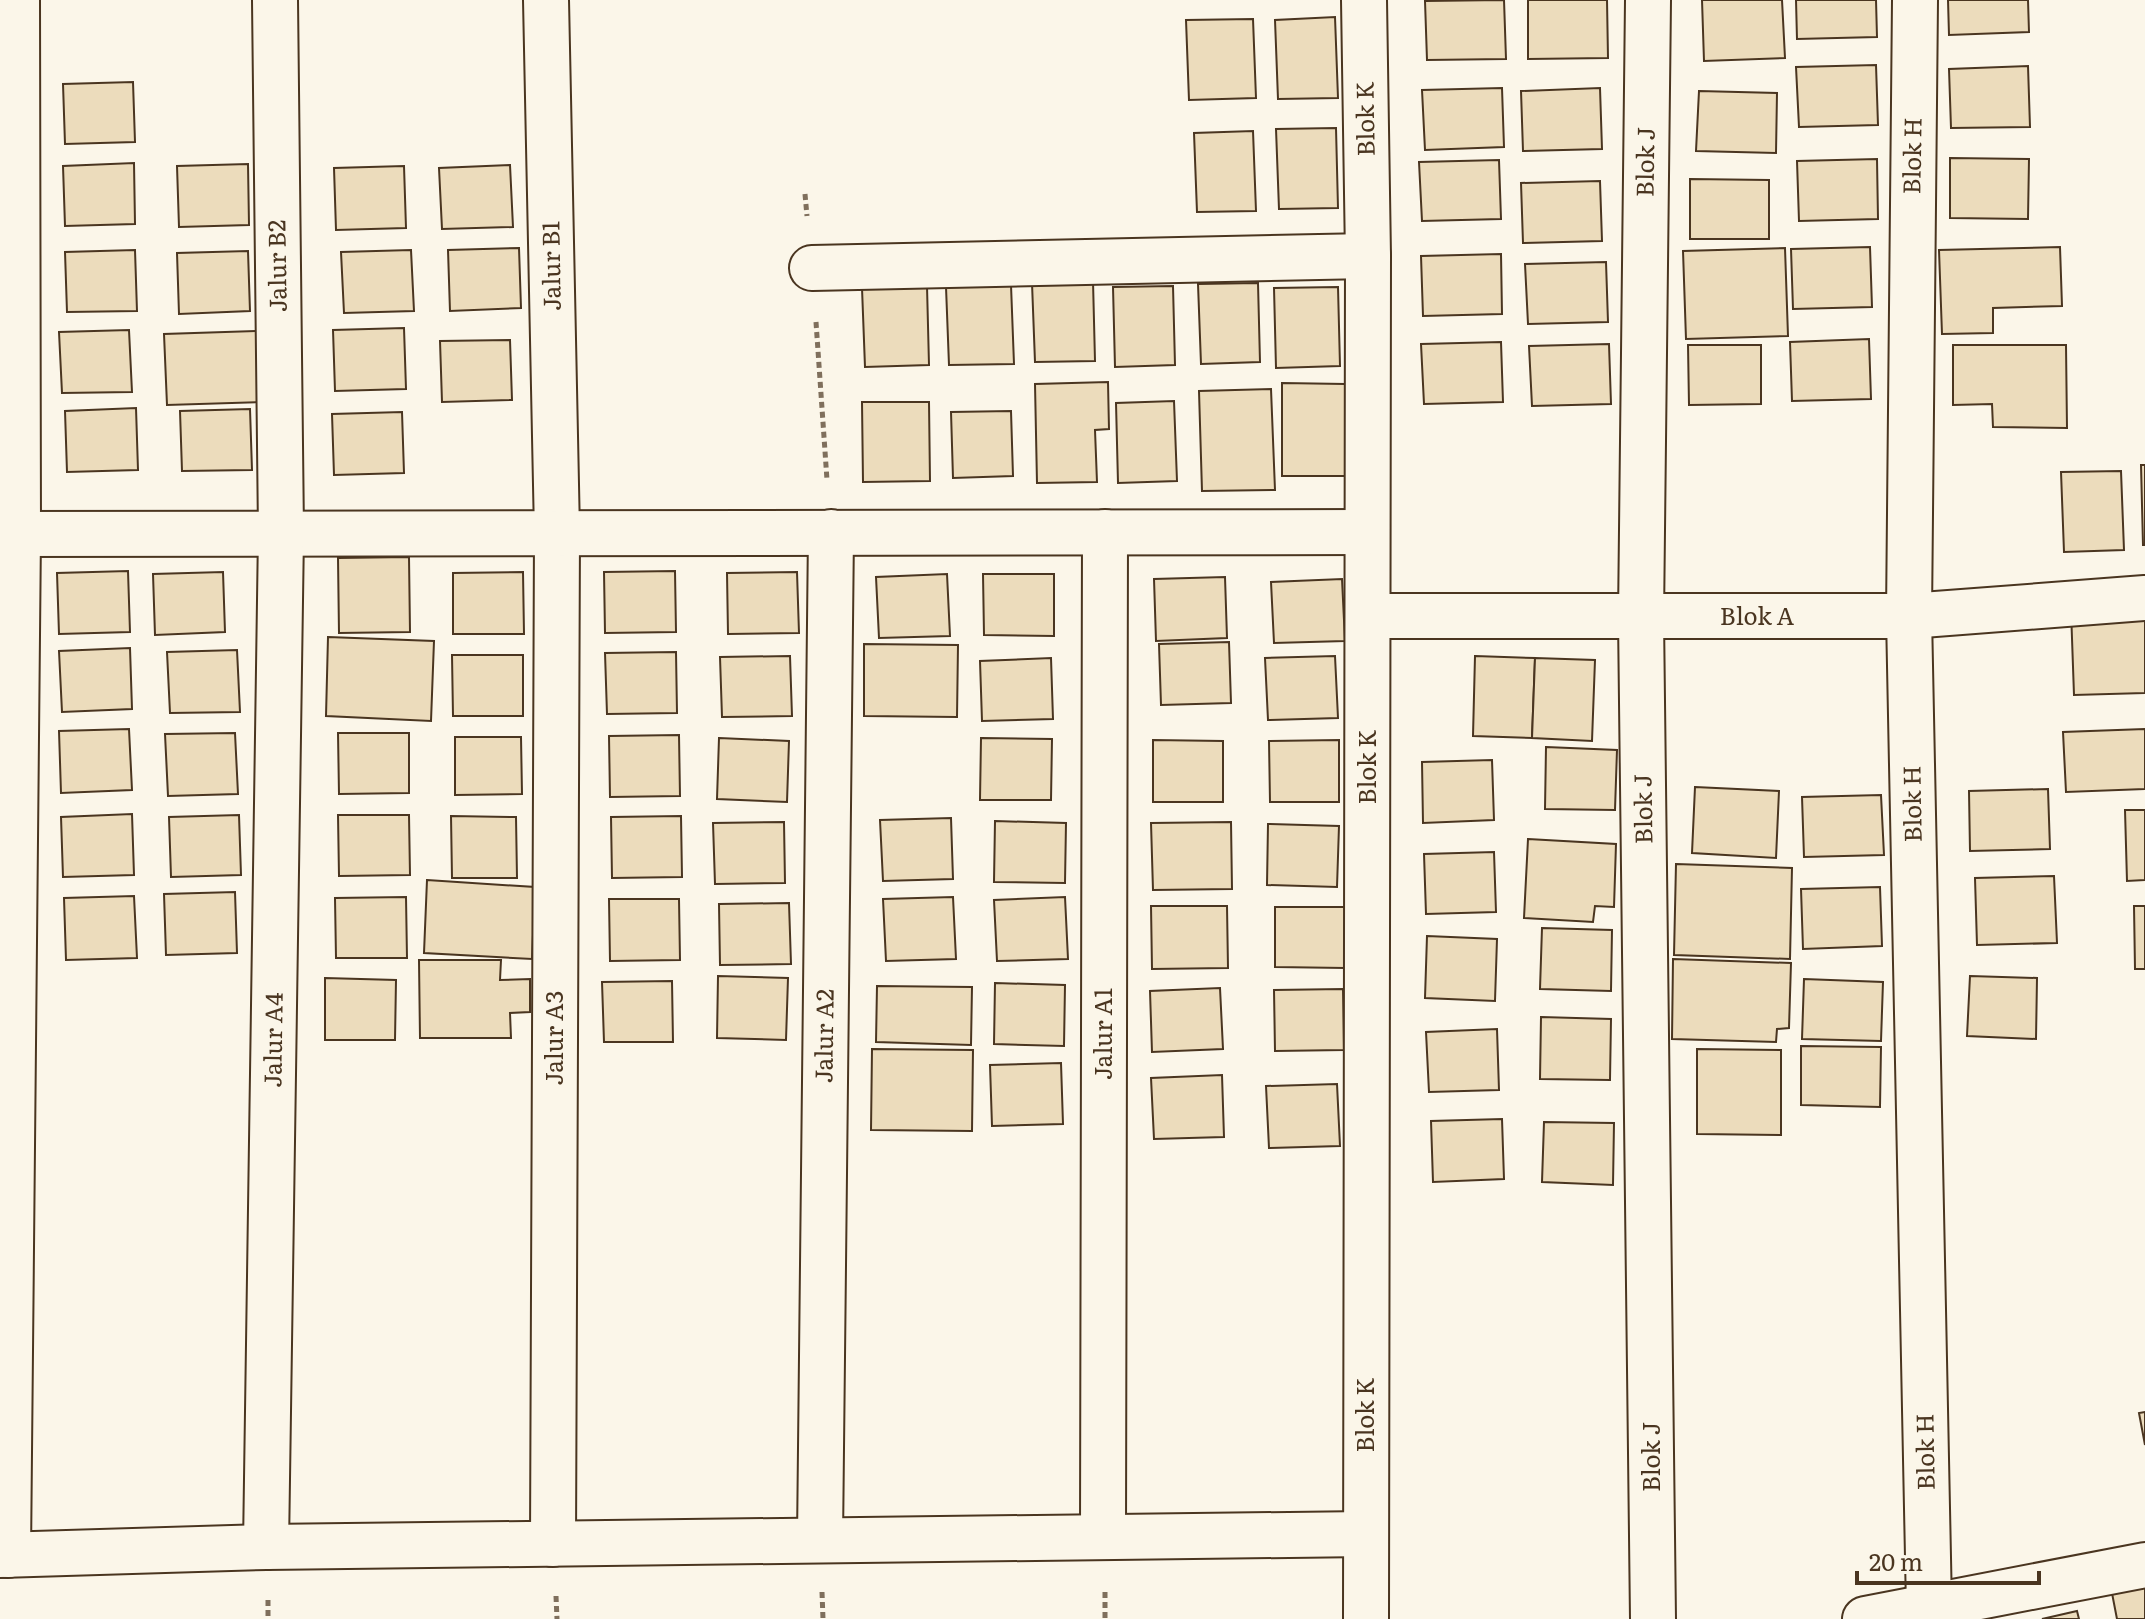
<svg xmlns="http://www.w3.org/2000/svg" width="2145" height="1619" viewBox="0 0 2145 1619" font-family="Literata,serif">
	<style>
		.building { fill: #ecdcbc; stroke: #4a3520; stroke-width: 2 }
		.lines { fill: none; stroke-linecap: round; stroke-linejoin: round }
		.minor-casing { stroke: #4a3520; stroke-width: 48 }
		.path { stroke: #7f6f5c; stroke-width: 5; stroke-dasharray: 6 4; stroke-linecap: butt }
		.minor { stroke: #fbf6e9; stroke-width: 44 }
		.labels { text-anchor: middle; stroke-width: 6; stroke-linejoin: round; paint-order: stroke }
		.street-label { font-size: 24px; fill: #4a3520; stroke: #fbf6e9 }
	</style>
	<rect width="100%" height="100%" fill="#fbf6e9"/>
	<g class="building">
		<polygon points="1504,0 1506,59 1427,60 1425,1"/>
		<polygon points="1528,0 1607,0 1608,58 1528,59"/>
		<polygon points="1702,0 1782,0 1785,58 1704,61"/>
		<polygon points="1796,0 1876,0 1877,37 1797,39"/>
		<polygon points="1948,0 2028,0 2029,32 1949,35"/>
		<polygon points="1335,17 1338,98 1278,99 1275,20"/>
		<polygon points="1253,19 1256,98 1189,100 1186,20"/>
		<polygon points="1876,65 1878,125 1799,127 1796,67"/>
		<polygon points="2028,66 2030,127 1951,128 1949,69"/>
		<polygon points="133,82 135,142 65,144 63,84"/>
		<polygon points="1502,88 1504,147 1425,150 1422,90"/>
		<polygon points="1600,88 1602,149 1523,151 1521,91"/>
		<polygon points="1699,91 1777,93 1776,153 1696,151"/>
		<polygon points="1336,128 1338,208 1279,209 1276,129"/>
		<polygon points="1253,131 1256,211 1197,212 1194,133"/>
		<polygon points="1950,158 2029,159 2028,219 1950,218"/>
		<polygon points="1877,159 1878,219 1799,221 1797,161"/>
		<polygon points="1499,160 1501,219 1422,221 1419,162"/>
		<polygon points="134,163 135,224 65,226 63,166"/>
		<polygon points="248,164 249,225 179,227 177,166"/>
		<polygon points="510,165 513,227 442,229 439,168"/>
		<polygon points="404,166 406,228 336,230 334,168"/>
		<polygon points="1690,179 1769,180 1769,239 1690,239"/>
		<polygon points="1600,181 1602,241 1523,243 1521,183"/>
		<polygon points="1870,247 1872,307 1793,309 1791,249"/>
		<polygon points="2060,247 2062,306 1993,308 1993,333 1942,334 1939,250"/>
		<polygon points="519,248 521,308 450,311 448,250"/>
		<polygon points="1785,248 1788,336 1686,339 1683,251"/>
		<polygon points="135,250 137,311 67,312 65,252"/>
		<polygon points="411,250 414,311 344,313 341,252"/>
		<polygon points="248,251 250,311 179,314 177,253"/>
		<polygon points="1501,254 1502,314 1423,316 1421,256"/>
		<polygon points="1606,262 1608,322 1528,324 1525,264"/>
		<polygon points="1093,281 1095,361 1035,362 1032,283"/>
		<polygon points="1258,283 1260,362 1201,364 1198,284"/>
		<polygon points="1011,285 1014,364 949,365 946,287"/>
		<polygon points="927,286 929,365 865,367 862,288"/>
		<polygon points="1173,286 1175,365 1115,367 1113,287"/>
		<polygon points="1338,287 1340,366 1276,368 1274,288"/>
		<polygon points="404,328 406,389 335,391 333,330"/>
		<polygon points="129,330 132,392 62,393 59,332"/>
		<polygon points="258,331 261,402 167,405 164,334"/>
		<polygon points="1869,339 1871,399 1792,401 1790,342"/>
		<polygon points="510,340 512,400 442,402 440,341"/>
		<polygon points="1501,342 1503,402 1424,404 1421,344"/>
		<polygon points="1609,344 1611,404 1532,406 1529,346"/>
		<polygon points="1688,345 1761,345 1761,404 1689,405"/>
		<polygon points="1953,345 2066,345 2067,428 1993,427 1992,404 1953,405"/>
		<polygon points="1108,382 1109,429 1095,430 1097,482 1037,483 1035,384"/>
		<polygon points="1282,383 1345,384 1345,476 1282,476"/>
		<polygon points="1271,389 1275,490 1202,491 1199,391"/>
		<polygon points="1174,401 1177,481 1118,483 1116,403"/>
		<polygon points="862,402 929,402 930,481 863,482"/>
		<polygon points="136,408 138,470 67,472 65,411"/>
		<polygon points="250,409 252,470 182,471 180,411"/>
		<polygon points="1011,411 1013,476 953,478 951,412"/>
		<polygon points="402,412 404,473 334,475 332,414"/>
		<polygon points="2141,465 2145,465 2145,545 2143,545"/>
		<polygon points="2121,471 2124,550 2064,552 2061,472"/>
		<polygon points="409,557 410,632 339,633 338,558"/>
		<polygon points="128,571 130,632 59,634 57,573"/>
		<polygon points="675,571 676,632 605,633 604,572"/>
		<polygon points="223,572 225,632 155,635 153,574"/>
		<polygon points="523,572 524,634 453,634 453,573"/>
		<polygon points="797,572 799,633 728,634 727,573"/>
		<polygon points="947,574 950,636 879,638 876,577"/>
		<polygon points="983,574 1054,574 1054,636 984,635"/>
		<polygon points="1225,577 1227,638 1156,641 1154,579"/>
		<polygon points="1342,579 1345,641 1274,643 1271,582"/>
		<polygon points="2145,608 2145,693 2074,695 2071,610"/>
		<polygon points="328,637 434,641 431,721 326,716"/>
		<polygon points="1229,642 1231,703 1161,705 1159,644"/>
		<polygon points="864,644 958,645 957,717 864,716"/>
		<polygon points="130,648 132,709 62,712 59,651"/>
		<polygon points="237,650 240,712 170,713 167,652"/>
		<polygon points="676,652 677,713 607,714 605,653"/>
		<polygon points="452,655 523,655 523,716 453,716"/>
		<polygon points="790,656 792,716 722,717 720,657"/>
		<polygon points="1335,656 1338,718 1268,720 1265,658"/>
		<polygon points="1475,656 1535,658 1532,738 1473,736"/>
		<polygon points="1051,658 1053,719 982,721 980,661"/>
		<polygon points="1535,658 1595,660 1592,741 1532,738"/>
		<polygon points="129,729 132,790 61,793 59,731"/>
		<polygon points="2145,729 2145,789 2066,792 2063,732"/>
		<polygon points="235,733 238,794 168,796 165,734"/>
		<polygon points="338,733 409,733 409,793 339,794"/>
		<polygon points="679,735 680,796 610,797 609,736"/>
		<polygon points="455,737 521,737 522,794 455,795"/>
		<polygon points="719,738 789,741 787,802 717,799"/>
		<polygon points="981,738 1052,739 1051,800 980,800"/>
		<polygon points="1153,740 1223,741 1223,802 1153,802"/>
		<polygon points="1339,740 1339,802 1270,802 1269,741"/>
		<polygon points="1546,747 1617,750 1615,810 1545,809"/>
		<polygon points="1492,760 1494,820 1423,823 1422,762"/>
		<polygon points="1695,787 1779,791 1776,858 1692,853"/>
		<polygon points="2048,789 2050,849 1970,851 1969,791"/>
		<polygon points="1881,795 1884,855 1804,857 1802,797"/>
		<polygon points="2125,810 2145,810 2145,880 2127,881"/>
		<polygon points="132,814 134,875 63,877 61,817"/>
		<polygon points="239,815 241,875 171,877 169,817"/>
		<polygon points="338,815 409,815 410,875 339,876"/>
		<polygon points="451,816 516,817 517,878 452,878"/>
		<polygon points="681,816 682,877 612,878 611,817"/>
		<polygon points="951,818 953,879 883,881 880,820"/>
		<polygon points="995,821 1066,823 1065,883 994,882"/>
		<polygon points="784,822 785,883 715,884 713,823"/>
		<polygon points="1231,822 1232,889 1153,890 1151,823"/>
		<polygon points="1268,824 1339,826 1337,887 1267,885"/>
		<polygon points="1528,839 1616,844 1614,907 1595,906 1593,922 1524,918"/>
		<polygon points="1494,852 1496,912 1426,914 1424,854"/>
		<polygon points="1676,864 1792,868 1790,959 1674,955"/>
		<polygon points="2054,876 2057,943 1977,945 1975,878"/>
		<polygon points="427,880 535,887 532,959 424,953"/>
		<polygon points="1880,887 1882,946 1803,949 1801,889"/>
		<polygon points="235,892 237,953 166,955 164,894"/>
		<polygon points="134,896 137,958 66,960 64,898"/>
		<polygon points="406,897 407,958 336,958 335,898"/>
		<polygon points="953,897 956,959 886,961 883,899"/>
		<polygon points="1065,897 1068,959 997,961 994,900"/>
		<polygon points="609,899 679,899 680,960 610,961"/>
		<polygon points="789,903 791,964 720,965 719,904"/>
		<polygon points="1151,906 1227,906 1228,968 1152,969"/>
		<polygon points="2134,906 2145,906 2145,969 2135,969"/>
		<polygon points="1275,907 1345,907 1345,968 1275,967"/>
		<polygon points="1542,928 1612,930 1611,991 1540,989"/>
		<polygon points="1427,936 1497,939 1495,1001 1425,998"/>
		<polygon points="1673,959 1791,963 1789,1028 1777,1029 1776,1042 1672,1039"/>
		<polygon points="419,960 501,960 500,980 530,979 530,1012 510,1013 511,1038 420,1038"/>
		<polygon points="718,976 788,978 786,1040 717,1038"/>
		<polygon points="1970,976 2037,978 2036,1039 1967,1036"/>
		<polygon points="325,978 396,980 395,1040 325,1040"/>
		<polygon points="1804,979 1883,982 1881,1041 1802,1039"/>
		<polygon points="672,981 673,1042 604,1042 602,982"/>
		<polygon points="995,983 1065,985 1064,1046 994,1044"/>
		<polygon points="877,986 972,987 971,1045 876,1042"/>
		<polygon points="1220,988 1223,1049 1152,1052 1150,991"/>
		<polygon points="1343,989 1344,1050 1275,1051 1274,990"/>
		<polygon points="1541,1017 1611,1019 1610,1080 1540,1079"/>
		<polygon points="1497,1029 1499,1090 1429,1092 1426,1032"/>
		<polygon points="1801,1046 1881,1047 1880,1107 1801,1105"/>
		<polygon points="872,1049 973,1050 972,1131 871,1130"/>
		<polygon points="1697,1049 1781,1050 1781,1135 1697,1134"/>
		<polygon points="1061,1063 1063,1124 992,1126 990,1065"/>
		<polygon points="1222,1075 1224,1137 1154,1139 1151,1078"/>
		<polygon points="1337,1084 1340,1146 1269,1148 1266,1086"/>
		<polygon points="1502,1119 1504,1179 1433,1182 1431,1121"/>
		<polygon points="1544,1122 1614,1123 1613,1185 1542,1182"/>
		<polygon points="2145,1412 2145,1445 2139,1413"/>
		<polygon points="2145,1581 2145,1619 2117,1619 2111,1588"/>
		<polygon points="2077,1611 2079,1619 2042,1619"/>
	</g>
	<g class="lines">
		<defs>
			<g id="minor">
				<polyline points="546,0 557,533 553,1544"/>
				<polyline points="1364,0 1368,256 1366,1619"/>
				<polyline points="1648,0 1641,618 1653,1619"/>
				<polyline points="1915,0 1909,616 1929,1607"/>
				<polyline points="812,268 1368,256"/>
				<polyline points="0,534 1367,532"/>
				<polyline points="1368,616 1909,616 2145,598"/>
				<polyline points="1103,1537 1105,532"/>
				<polyline points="820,1540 831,532"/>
				<polyline points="266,1547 281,533 275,0"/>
				<polyline points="0,1555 266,1547 1366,1534"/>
				<polyline points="8,1555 18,533 17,0"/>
				<polyline points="1865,1619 2145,1565"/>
			</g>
		</defs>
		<use href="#minor" class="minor-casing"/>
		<g class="path">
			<polyline points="805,194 807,216"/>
			<polyline points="816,322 827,480"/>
			<polyline points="822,1592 823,1619"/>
			<polyline points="1105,1592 1105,1619"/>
			<polyline points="556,1596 557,1619"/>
			<polyline points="268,1600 268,1619"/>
		</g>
		<use href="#minor" class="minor"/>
	</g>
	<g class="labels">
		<g class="street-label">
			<text transform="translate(1366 119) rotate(-91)" y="8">Blok K</text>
			<text transform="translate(1913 156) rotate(-89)" y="8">Blok H</text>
			<text transform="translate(1646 162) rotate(-89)" y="8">Blok J</text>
			<text transform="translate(278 266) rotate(-91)" y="8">Jalur B2</text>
			<text transform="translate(552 266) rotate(-91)" y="8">Jalur B1</text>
			<text x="1757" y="625">Blok A</text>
			<text transform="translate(1368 767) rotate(-90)" y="8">Blok K</text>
			<text transform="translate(1913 804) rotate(-91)" y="8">Blok H</text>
			<text transform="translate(1644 809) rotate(-91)" y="8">Blok J</text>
			<text transform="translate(1104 1034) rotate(-90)" y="8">Jalur A1</text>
			<text transform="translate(825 1036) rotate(-89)" y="8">Jalur A2</text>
			<text transform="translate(555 1038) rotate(-90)" y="8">Jalur A3</text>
			<text transform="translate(274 1040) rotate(-89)" y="8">Jalur A4</text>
			<text transform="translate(1366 1415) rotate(-90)" y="8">Blok K</text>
			<text transform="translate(1926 1452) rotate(-91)" y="8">Blok H</text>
			<text transform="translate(1652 1457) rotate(-90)" y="8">Blok J</text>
		</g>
	</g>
	<path d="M1857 1571v12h182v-12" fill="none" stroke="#4a3520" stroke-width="4"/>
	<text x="1869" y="1571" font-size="24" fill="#4a3520" stroke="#fbf6e9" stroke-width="6" paint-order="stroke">20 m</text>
</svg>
